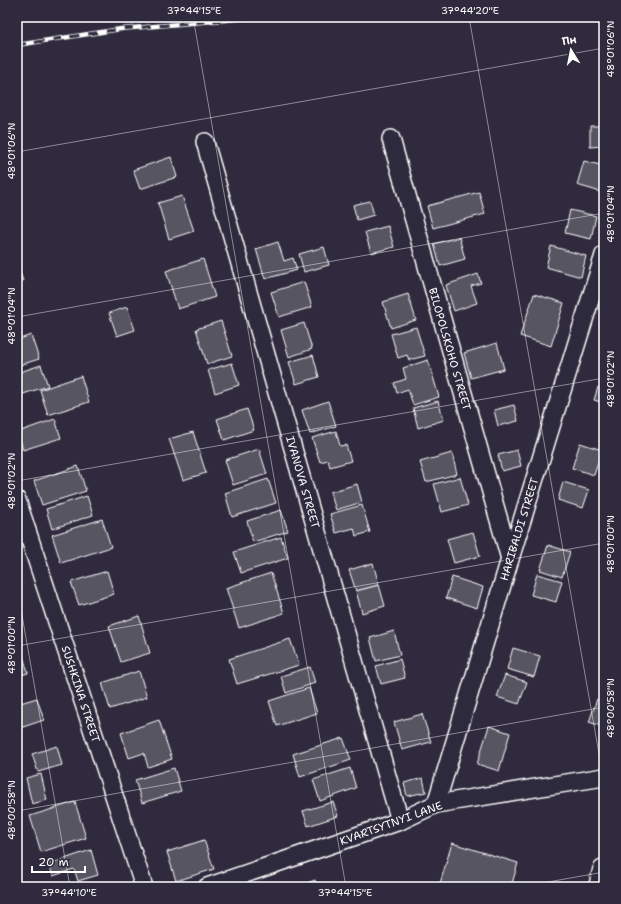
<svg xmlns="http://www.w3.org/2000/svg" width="621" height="904" viewBox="0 0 621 904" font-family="'Shantell Sans',sans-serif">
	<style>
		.building { fill: #595564; stroke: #fff }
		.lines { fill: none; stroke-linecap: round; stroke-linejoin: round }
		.minor-casing { stroke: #fff; stroke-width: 20 }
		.major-casing { stroke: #fff; stroke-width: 25 }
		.minor { stroke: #2f2a3d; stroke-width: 17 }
		.major { stroke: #2f2a3d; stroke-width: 22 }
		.rail-casing { stroke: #fff; stroke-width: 4.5 }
		.rail { stroke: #2f2a3d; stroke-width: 3; stroke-dasharray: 9; stroke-linecap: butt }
		.ticks { fill: none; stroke: #fff; stroke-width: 1; stroke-opacity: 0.45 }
		.labels { text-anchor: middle; stroke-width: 4; stroke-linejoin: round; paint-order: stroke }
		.street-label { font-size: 11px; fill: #fff; stroke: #2f2a3d }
		.neatline { fill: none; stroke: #fff; stroke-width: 1.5 }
		.ticks-label { font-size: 10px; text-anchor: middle; fill: #fff }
	</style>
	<rect width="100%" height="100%" fill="#2f2a3d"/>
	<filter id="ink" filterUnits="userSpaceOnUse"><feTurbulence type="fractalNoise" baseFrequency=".025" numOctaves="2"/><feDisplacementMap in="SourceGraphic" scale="8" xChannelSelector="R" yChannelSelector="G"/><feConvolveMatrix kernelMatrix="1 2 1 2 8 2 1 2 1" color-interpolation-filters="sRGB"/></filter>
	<g filter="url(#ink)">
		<g class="building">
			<polygon points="590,126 604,126 604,146 590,147"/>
			<polygon points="171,157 177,177 140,189 133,170"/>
			<polygon points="584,161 604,166 604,193 577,185"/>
			<polygon points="479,192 485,214 433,228 427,206"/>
			<polygon points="182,196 194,231 169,239 158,203"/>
			<polygon points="370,201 374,215 357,220 353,205"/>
			<polygon points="570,210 596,216 591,239 565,233"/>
			<polygon points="388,226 394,247 371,253 365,232"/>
			<polygon points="459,237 465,259 440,266 434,244"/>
			<polygon points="278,242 284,261 293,258 297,270 265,279 256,249"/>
			<polygon points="551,246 586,256 581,277 546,267"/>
			<polygon points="324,247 329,265 304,272 299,254"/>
			<polygon points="203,259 215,297 178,309 166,271"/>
			<polygon points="17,263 23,281 17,283"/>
			<polygon points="478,274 481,283 471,286 477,303 454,311 446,285"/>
			<polygon points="304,282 312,307 279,317 271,292"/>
			<polygon points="408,294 416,320 391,328 383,302"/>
			<polygon points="534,294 564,303 551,346 520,336"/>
			<polygon points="127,307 135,330 117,336 109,313"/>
			<polygon points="17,321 21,333 17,334"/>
			<polygon points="221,321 232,356 207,364 196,329"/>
			<polygon points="304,323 312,349 289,357 281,330"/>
			<polygon points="416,327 425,356 409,360 407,355 398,358 391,334"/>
			<polygon points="31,335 39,359 17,366 17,340"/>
			<polygon points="497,343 504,369 471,378 464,353"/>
			<polygon points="313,355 319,377 296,384 289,362"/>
			<polygon points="428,360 439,397 413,405 408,389 397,393 394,383 406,379 403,368"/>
			<polygon points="232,363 239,385 215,393 208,370"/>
			<polygon points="41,365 48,386 17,396 17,373"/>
			<polygon points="81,376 89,402 48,415 40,390"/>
			<polygon points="598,387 604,389 604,403 594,400"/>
			<polygon points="328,401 336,426 310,434 302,410"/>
			<polygon points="438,401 444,420 418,428 413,408"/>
			<polygon points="514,405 518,421 498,426 494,410"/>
			<polygon points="247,409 254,430 224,440 217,419"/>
			<polygon points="604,413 604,427 600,426"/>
			<polygon points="55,419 61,438 23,450 18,432"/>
			<polygon points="336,431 340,446 346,445 351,461 330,467 328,460 320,462 312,438"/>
			<polygon points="193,432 206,473 183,480 169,439"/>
			<polygon points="580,443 602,450 594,475 572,468"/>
			<polygon points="259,449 267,474 233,485 225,460"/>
			<polygon points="517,450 521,466 502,471 498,455"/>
			<polygon points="452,453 457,474 426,482 420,462"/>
			<polygon points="78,466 86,491 42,505 34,481"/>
			<polygon points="460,477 468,505 442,512 434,484"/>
			<polygon points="268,479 276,503 232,517 225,493"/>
			<polygon points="563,482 589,490 583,508 558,500"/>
			<polygon points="357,484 362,502 336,510 330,492"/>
			<polygon points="87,496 93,515 52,529 46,509"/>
			<polygon points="362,505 370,532 356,536 354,528 336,533 330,514"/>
			<polygon points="281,510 288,531 253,542 247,521"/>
			<polygon points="102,519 111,547 61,563 52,535"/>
			<polygon points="473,532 480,556 454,563 447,539"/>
			<polygon points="281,537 288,558 241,573 234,552"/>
			<polygon points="548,545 570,552 562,577 540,570"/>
			<polygon points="373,563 379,585 356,591 349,570"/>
			<polygon points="107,571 114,594 79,605 71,582"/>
			<polygon points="271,573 284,613 239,628 226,588"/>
			<polygon points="537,574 562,581 556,602 531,595"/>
			<polygon points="452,577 483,587 477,608 446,598"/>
			<polygon points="379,585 385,606 362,613 356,591"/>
			<polygon points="139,616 150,653 121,662 109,626"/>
			<polygon points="394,631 400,655 376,661 370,638"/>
			<polygon points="290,639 299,665 237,684 229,659"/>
			<polygon points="513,648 540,656 534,677 507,669"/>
			<polygon points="21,649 28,673 17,676 17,650"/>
			<polygon points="400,659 405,678 381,684 376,666"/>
			<polygon points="310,667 315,683 286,693 281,676"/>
			<polygon points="139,671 147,697 110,709 102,683"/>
			<polygon points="505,675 527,682 519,704 497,697"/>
			<polygon points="309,688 317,713 277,726 269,701"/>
			<polygon points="37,698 44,720 17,729 17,704"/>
			<polygon points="597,699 604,701 604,727 589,722"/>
			<polygon points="422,714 431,742 402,750 394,722"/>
			<polygon points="159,720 172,759 148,767 144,753 129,758 121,733"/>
			<polygon points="489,726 510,733 499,771 477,764"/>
			<polygon points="343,738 351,760 300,777 293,754"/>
			<polygon points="57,746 62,765 38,772 32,754"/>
			<polygon points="174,768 181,791 142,803 135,780"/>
			<polygon points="350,768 356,788 320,801 313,780"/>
			<polygon points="41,774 47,800 32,804 26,778"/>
			<polygon points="423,778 426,792 407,796 404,783"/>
			<polygon points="75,802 86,838 41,852 30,816"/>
			<polygon points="333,802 338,816 308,826 303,811"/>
			<polygon points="204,840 214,869 176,881 167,852"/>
			<polygon points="452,843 518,863 511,887 439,887"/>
			<polygon points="91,850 98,875 78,881 74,869 53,876 49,864"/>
			<polygon points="315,880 318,887 296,887"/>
		</g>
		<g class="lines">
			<defs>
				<g id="minor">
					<polyline points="391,139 510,559"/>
					<polyline points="205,142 400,821"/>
					<polyline points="17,500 144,887"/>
					<polyline points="436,804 510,559 604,255"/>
					<polyline points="207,887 400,821 436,804 604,777"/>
				</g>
				<polyline id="major" points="600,887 604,871"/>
			</defs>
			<use href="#minor" class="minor-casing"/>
			<use href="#major" class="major-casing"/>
			<use href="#minor" class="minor"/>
			<use href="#major" class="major"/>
			<defs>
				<polyline id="rail" points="17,45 121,29 260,17"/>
			</defs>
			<use href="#rail" class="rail-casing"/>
			<use href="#rail" class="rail"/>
		</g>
	</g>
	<path class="ticks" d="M193 17 346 887M469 17 604 782M17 152 604 48M17 317 604 213M17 481 604 378M17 587 70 887M17 646 604 543M17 811 604 707M520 887 604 872"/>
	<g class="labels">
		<g class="street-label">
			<text transform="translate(450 349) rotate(74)" y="4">BILOPOLSKOHO STREET</text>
			<text transform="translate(303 482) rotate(74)" y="4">IVANOVA STREET</text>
			<text transform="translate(519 529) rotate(-73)" y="4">HARIBALDI STREET</text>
			<text transform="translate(81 694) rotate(72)" y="4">SUSHKINA STREET</text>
			<text transform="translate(391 823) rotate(-20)" y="4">KVARTSYTNYI LANE</text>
		</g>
	</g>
	<rect width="621" height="904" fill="none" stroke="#2f2a3d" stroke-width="44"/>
	<g transform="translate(571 50) rotate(350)" stroke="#2f2a3d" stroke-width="3" paint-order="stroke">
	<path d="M0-3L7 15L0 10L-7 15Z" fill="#ffffff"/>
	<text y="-6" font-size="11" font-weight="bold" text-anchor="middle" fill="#ffffff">Пн</text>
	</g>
	<path d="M32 866v6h53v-6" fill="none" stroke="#ffffff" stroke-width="2"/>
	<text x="38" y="866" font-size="12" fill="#ffffff" stroke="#2f2a3d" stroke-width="3" paint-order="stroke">20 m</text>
	<rect x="22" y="22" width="577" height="860" class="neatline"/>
	<g class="ticks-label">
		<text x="194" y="14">37°44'15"E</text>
		<text x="470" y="14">37°44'20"E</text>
		<text transform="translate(610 49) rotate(-90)" y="4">48°01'06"N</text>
		<text transform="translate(11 151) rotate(-90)" y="4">48°01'06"N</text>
		<text transform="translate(610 214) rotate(-90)" y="4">48°01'04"N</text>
		<text transform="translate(11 316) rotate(-90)" y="4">48°01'04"N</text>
		<text transform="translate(610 379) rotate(-90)" y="4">48°01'02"N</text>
		<text transform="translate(11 481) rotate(-90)" y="4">48°01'02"N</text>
		<text transform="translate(610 544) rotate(-90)" y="4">48°01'00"N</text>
		<text transform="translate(11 645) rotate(-90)" y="4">48°01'00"N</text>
		<text transform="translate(610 708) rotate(-90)" y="4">48°00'58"N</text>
		<text transform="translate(11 810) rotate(-90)" y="4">48°00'58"N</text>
		<text x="69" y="896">37°44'10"E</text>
		<text x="345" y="896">37°44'15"E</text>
	</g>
</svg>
